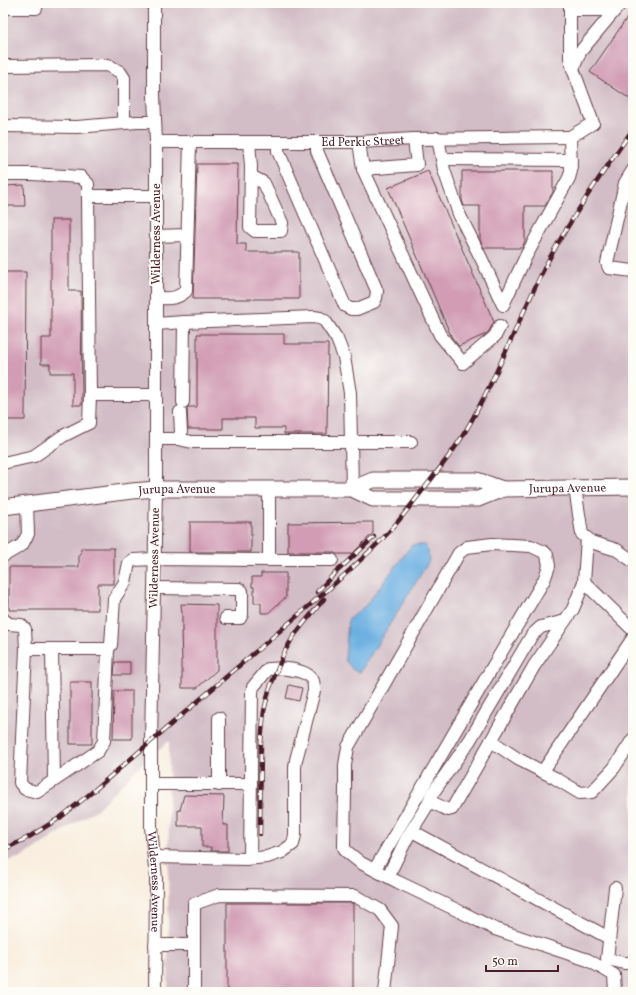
<svg xmlns="http://www.w3.org/2000/svg" width="636" height="995" viewBox="0 0 636 995" font-family="Vollkorn,serif">
	<style>
		.industrial { fill: #d2bdc6 }
		.water { fill: #6bafe1; stroke: #5a6786 }
		.building { fill: #d19cb4 }
		.lines { fill: none; stroke-linecap: round; stroke-linejoin: round }
		.minor-casing { stroke: #643e46; stroke-width: 14 }
		.major-casing { stroke: #643e46; stroke-width: 17 }
		.minor { stroke: #fff; stroke-width: 12 }
		.major { stroke: #fff; stroke-width: 15 }
		.rail-casing { stroke: #4a1f2b; stroke-width: 4.5 }
		.rail { stroke: #fdfcf7; stroke-width: 3; stroke-dasharray: 9; stroke-linecap: butt }
		.labels { text-anchor: middle; stroke-width: 4; stroke-linejoin: round; paint-order: stroke }
		.street-label { font-size: 12px; fill: #4a1f2b; stroke: #fdfcf7 }
	</style>
	<rect width="100%" height="100%" fill="#fdfcf7"/>
	<filter id="ink" filterUnits="userSpaceOnUse"><feTurbulence type="fractalNoise" baseFrequency=".025" numOctaves="2"/><feDisplacementMap in="SourceGraphic" scale="8" xChannelSelector="R" yChannelSelector="G"/><feConvolveMatrix kernelMatrix="1 2 1 2 8 2 1 2 1" color-interpolation-filters="sRGB"/></filter>
	<filter id="wash" filterUnits="userSpaceOnUse"><feTurbulence type="fractalNoise" baseFrequency=".012" numOctaves="4" result="noise"/><feDisplacementMap in="SourceGraphic" scale="16" xChannelSelector="R" yChannelSelector="G"/><feGaussianBlur stdDeviation="0.9" result="paint"/><feColorMatrix in="noise" values="0 0 0 0 0 0 0 0 0 0 0 0 0 0 0 0 0 1.4 0 .05"/><feComposite in="paint" operator="in"/></filter>
	<g filter="url(#wash)">
		<rect width="100%" height="100%" fill="#f9eedf"/>
		<polygon class="industrial" points="3,3 633,3 633,992 168,992 169,741 141,765 97,809 22,857 3,862"/>
		<polygon class="water" points="412,545 425,545 428,551 429,561 360,672 353,670 345,660 348,620 366,605"/>
		<g id="blocks">
			<g class="building">
				<polygon points="633,9 633,101 590,72"/>
				<polygon points="197,164 238,164 237,244 246,244 246,252 299,252 299,299 193,299"/>
				<polygon points="428,171 494,322 489,331 486,334 459,346 452,338 388,188"/>
				<polygon points="462,171 553,171 553,192 545,206 525,206 525,241 522,248 484,248 480,240 480,206 464,206 462,200"/>
				<polygon points="24,185 25,206 4,206 5,186"/>
				<polygon points="51,220 69,220 69,291 81,291 82,405 73,405 73,373 50,373 50,364 41,364 41,338 51,338"/>
				<polygon points="3,272 26,272 25,420 3,420"/>
				<polygon points="197,334 284,334 284,344 328,344 327,434 284,434 284,428 255,428 255,418 223,418 223,429 188,429 187,408 188,407 197,407"/>
				<rect x="190" y="522" width="61" height="30"/>
				<polygon points="373,522 373,533 352,554 336,554 332,552 288,552 288,523"/>
				<polygon points="81,548 114,548 114,584 98,584 98,610 9,610 9,567 79,567 79,554 81,554"/>
				<polygon points="261,573 286,573 286,597 268,613 261,613 261,603 254,603 254,587 252,587 252,577 261,577"/>
				<polygon points="181,604 217,605 217,670 197,688 182,688 182,670 181,670 181,660 182,660 181,632 182,632 182,614"/>
				<polygon points="115,662 130,662 130,675 114,675"/>
				<rect x="70" y="682" width="22" height="62"/>
				<polygon points="289,685 302,688 299,701 286,698"/>
				<polygon points="114,691 132,691 132,739 113,739"/>
				<polygon points="184,795 224,796 223,825 228,825 228,851 211,851 211,847 202,847 202,826 178,826 178,810 180,810"/>
				<rect x="227" y="903" width="126" height="89"/>
			</g>
		</g>
	</g>
	<g filter="url(#ink)">
		<use href="#blocks" fill-opacity="0" stroke="#643e46" stroke-width="1"/>
		<g class="lines">
			<defs>
				<g id="minor">
					<path id="s1" d="M154 3V95L156 142V489L151 741V827L156 879 155 992"/>
					<polyline points="570,3 570,58 573,69"/>
					<polyline points="3,8 36,8 37,3"/>
					<polyline points="570,10 615,10"/>
					<polyline points="3,66 108,65 120,72 124,78 124,123"/>
					<polyline points="3,126 77,127 137,122 155,122"/>
					<polyline points="570,137 593,123 573,69 580,52 621,3"/>
					<polyline points="438,138 444,170 459,214 483,262 503,305 526,256 569,178 571,171 570,137"/>
					<path id="s2" d="M156 142H359L414 139 570 137"/>
					<polyline points="249,142 251,166 250,227 255,231 281,231 282,223 264,183 251,176"/>
					<polyline points="278,142 278,151 345,306 351,309 357,309 374,302 376,298 377,291 317,151 317,142"/>
					<polyline points="359,142 363,169 440,335 463,363 495,336 500,326"/>
					<polyline points="442,159 571,160"/>
					<polyline points="363,169 417,165 414,139"/>
					<polyline points="633,170 625,183 607,263 609,268 633,271"/>
					<polyline points="3,174 32,174 81,177 88,184 88,196"/>
					<polyline points="156,196 88,196 90,395 156,395"/>
					<polyline points="156,236 187,235"/>
					<path d="M156 298C169 298 175 300 186 291L190 142"/>
					<polyline points="156,324 184,322 314,317 320,318 325,321 337,339 344,357 350,393 352,489"/>
					<polyline points="183,402 184,322"/>
					<polyline points="156,439 178,439 181,433 180,412"/>
					<polyline points="178,439 192,442 411,442"/>
					<polyline points="3,463 34,456 63,436 89,423 90,395"/>
					<polyline points="575,488 582,534 591,542 617,550 633,561"/>
					<polyline points="3,556 22,545 28,534 27,504"/>
					<polyline points="269,560 332,560"/>
					<polyline points="584,582 633,630"/>
					<polyline points="154,588 239,589 242,591 242,614 240,618 226,618"/>
					<polyline points="3,619 9,624 21,625 25,629 26,649 108,649 111,645 114,599 125,582 129,563 133,560 154,559 269,560 269,489"/>
					<polyline points="565,621 541,627 532,635 470,740 432,794 429,801 448,810 452,809 534,666 573,609 584,582 587,538"/>
					<polyline points="26,649 20,783 25,789 37,792 98,751 104,741 108,649"/>
					<polyline points="52,649 54,780"/>
					<polyline points="491,741 518,759 555,778 580,793 592,792 614,768 633,739"/>
					<polyline points="543,771 633,638"/>
					<polyline points="151,784 251,784"/>
					<polyline points="219,785 219,718"/>
					<polyline points="412,831 609,938"/>
					<path d="M154 857 246 859 267 857 282 852 293 844 295 835V767L296 760 314 691C314 688 314 684 313 681 307 668 280 668 268 669L253 687 252 692 250 858"/>
					<polyline points="375,869 486,678 544,580 549,566 547,555 544,552 531,546 492,544 467,547 459,553 348,747 345,765 345,790 344,847 346,851 361,863 398,882 461,912 495,929 588,960 614,975 615,992"/>
					<polyline points="388,876 407,838 430,801"/>
					<polyline points="615,888 607,959 624,963 633,963"/>
					<polyline points="155,945 194,945"/>
					<polyline points="193,992 194,991 194,904 219,895 355,896 380,910 392,926 385,992"/>
				</g>
				<g id="major">
					<polyline points="352,489 373,499 478,499 503,489"/>
					<path id="s3" d="M3 507 132 491 156 489H352L373 480H477L503 489 633 487"/>
				</g>
			</defs>
			<use href="#minor" class="minor-casing"/>
			<use href="#major" class="major-casing"/>
			<use href="#minor" class="minor"/>
			<use href="#major" class="major"/>
			<defs>
				<g id="rail">
					<polyline points="317,592 332,576 374,537"/>
					<polyline points="3,819 4,819"/>
					<polyline points="260,834 261,742 264,711 269,690 284,653 293,637 304,623 324,599"/>
					<path d="M3 850 29 837 61 817 91 793 331 587C351 569 370 552 388 533 400 520 411 505 422 491 436 473 450 456 462 437 496 381 518 319 548 261 573 215 603 172 633 129"/>
				</g>
			</defs>
			<use href="#rail" class="rail-casing"/>
			<use href="#rail" class="rail"/>
		</g>
	</g>
	<g class="labels">
		<g class="street-label">
			<text dy="4" stroke="none"><textPath href="#s2" startOffset="207">Ed Perkic Street</textPath></text>
			<text transform="translate(156 234) rotate(-90)" y="4">Wilderness Avenue</text>
			<text dy="4" stroke="none"><textPath href="#s3" startOffset="569">Jurupa Avenue</textPath></text>
			<text dy="4" stroke="none"><textPath href="#s3" startOffset="175">Jurupa Avenue</textPath></text>
			<text transform="translate(154 558) rotate(-89)" y="4">Wilderness Avenue</text>
			<text dy="4" stroke="none"><textPath href="#s1" startOffset="879">Wilderness Avenue</textPath></text>
		</g>
	</g>
	<rect width="636" height="995" fill="none" stroke="#fdfcf7" stroke-width="16"/>
	<path d="M486 965v6h72v-6" fill="none" stroke="#4a1f2b" stroke-width="2"/>
	<text x="492" y="965" font-size="12" fill="#4a1f2b" stroke="#fdfcf7" stroke-width="3" paint-order="stroke">50 m</text>
</svg>
